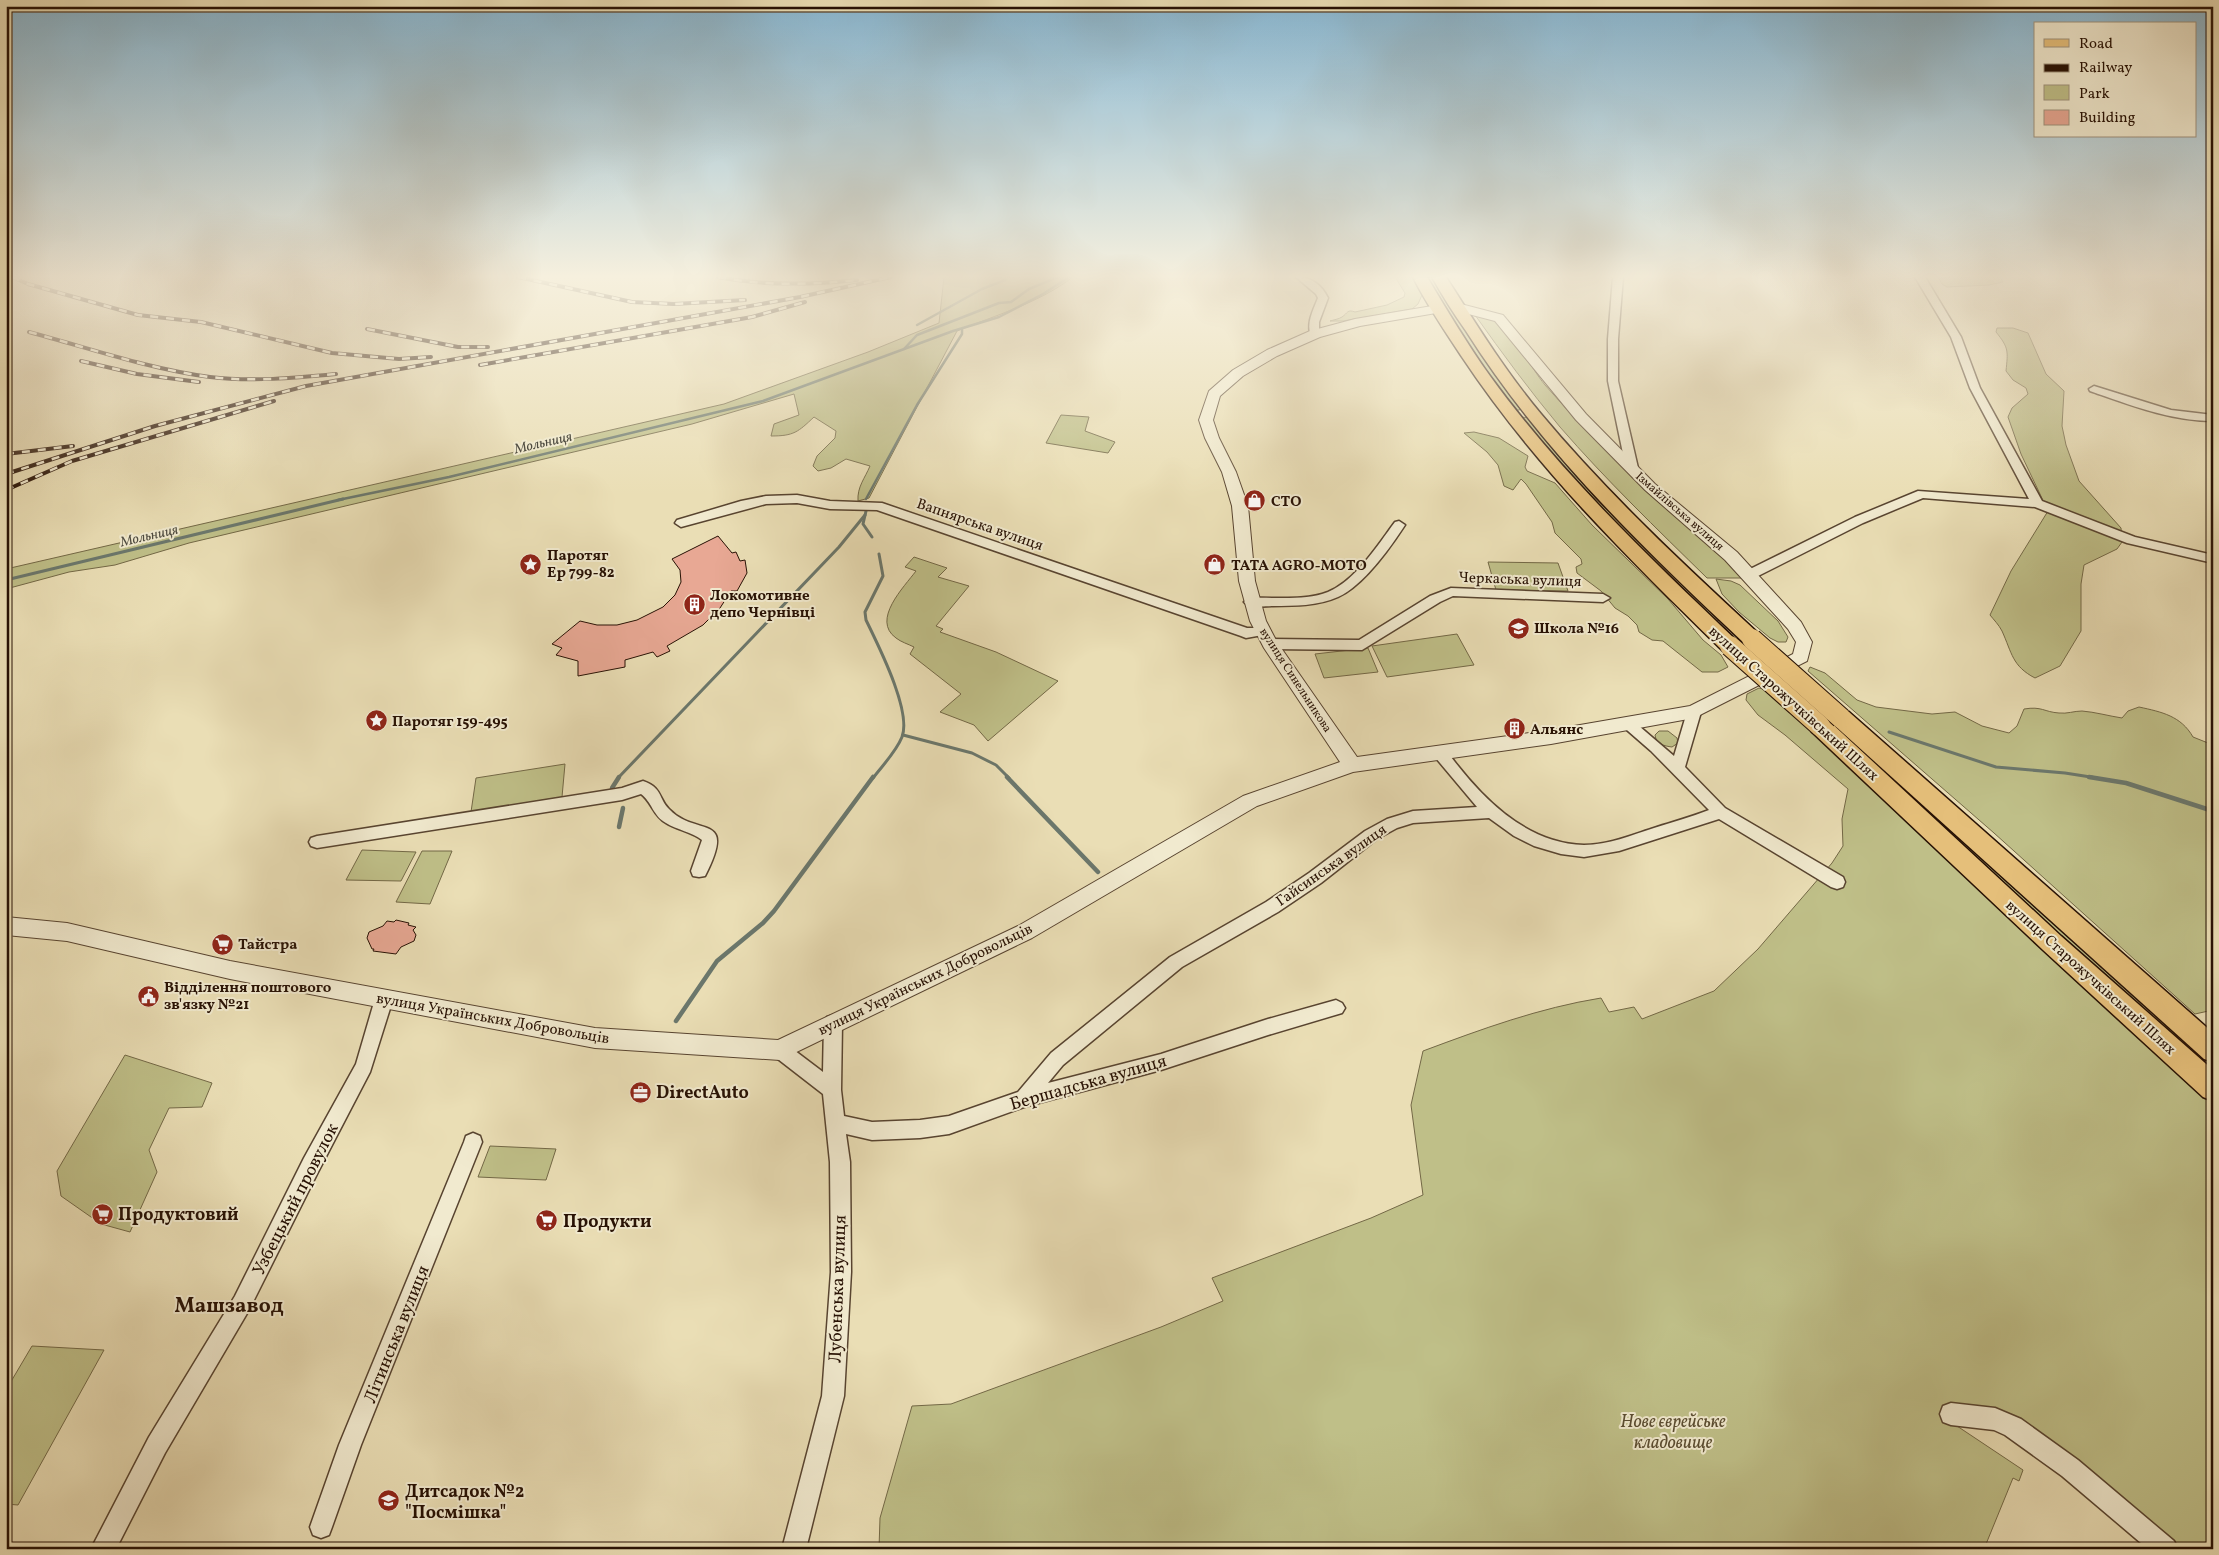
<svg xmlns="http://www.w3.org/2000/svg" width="2219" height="1555" viewBox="0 0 2219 1555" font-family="Vollkorn,serif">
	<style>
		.green { fill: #bfbf88; stroke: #736846 }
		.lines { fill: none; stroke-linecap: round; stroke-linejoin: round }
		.stream-far2 { stroke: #6b776c; stroke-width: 2.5 }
		.stream-far1 { stroke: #6b776c; stroke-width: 3 }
		.stream { stroke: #6b776c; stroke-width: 4.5 }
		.building { fill: #e8a894; stroke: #271104 }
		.minor-casing { stroke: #584430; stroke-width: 3 }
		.tertiary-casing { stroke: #584430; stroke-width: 2 }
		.primary-casing { stroke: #271104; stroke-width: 3 }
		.minor { fill: #f1eacf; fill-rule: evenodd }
		.tertiary { fill: #f1eacf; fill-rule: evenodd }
		.primary { fill: #e5bf7a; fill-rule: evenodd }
		.rail-casing { stroke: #271104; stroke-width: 4 }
		.rail { stroke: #f1eacf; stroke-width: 2.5; stroke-dasharray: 8; stroke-linecap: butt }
		.primary-bridge-casing { stroke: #271104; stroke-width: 22; stroke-linecap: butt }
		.primary-bridge { stroke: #e5bf7a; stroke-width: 20 }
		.labels { text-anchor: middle; stroke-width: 4; stroke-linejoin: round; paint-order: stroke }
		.far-street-label { font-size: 12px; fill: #271104; stroke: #f1eacf }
		.far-water-label { font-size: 14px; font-style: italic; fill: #4f4c41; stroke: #f1eacf }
		.poi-label { font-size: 15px; font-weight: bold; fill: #271104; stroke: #f1eacf; text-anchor: start }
		.street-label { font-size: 15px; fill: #271104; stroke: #f1eacf }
		.near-street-label { font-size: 18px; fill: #271104; stroke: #f1eacf }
		.near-poi-label { font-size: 18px; font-weight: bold; fill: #271104; stroke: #f1eacf; text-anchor: start }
		.near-park-label { font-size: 18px; font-style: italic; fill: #5c4e32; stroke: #f1eacf }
		.near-quarter-label { font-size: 21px; font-weight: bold; fill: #271104; stroke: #f1eacf }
	</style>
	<rect width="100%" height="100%" fill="#eadeb5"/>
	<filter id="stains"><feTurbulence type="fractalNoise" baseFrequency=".004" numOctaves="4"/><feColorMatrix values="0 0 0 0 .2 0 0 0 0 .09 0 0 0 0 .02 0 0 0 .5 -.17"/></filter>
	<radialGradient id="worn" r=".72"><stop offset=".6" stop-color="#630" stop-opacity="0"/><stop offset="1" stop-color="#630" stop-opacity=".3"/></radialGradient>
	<g class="green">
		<path d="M944 277H1073C1039 303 996 315 957 331L869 498 858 501C857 487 865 478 870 466L846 459 831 468 818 471 813 466 817 456 835 438 836 431 814 417C798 432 794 436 771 436L774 424 799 415 794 394 692 424 189 543 115 565 69 572 6 589V569L724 404 868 352 939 323Z"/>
		<path d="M1395 277H1412L1422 295 1418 304 1412 309 1343 321H1330C1333 320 1339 319 1342 317 1348 313 1347 309 1355 312L1387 305 1404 297 1405 293Z"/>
		<polygon points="1426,277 1436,277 1453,307 1523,409 1514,411 1443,309"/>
		<polygon points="1938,277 2000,277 2003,282 1989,285 1947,287 1942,284"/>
		<path d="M1475 315C1483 316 1490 317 1496 322 1513 333 1531 368 1545 385 1605 455 1677 516 1745 578H1707C1657 529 1606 480 1560 427 1530 391 1502 353 1475 315Z"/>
		<path d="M1997 328H2013L2028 333 2046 374 2064 391 2062 426 2066 445 2079 481 2121 528 2122 542 2117 549 2084 565 2081 584V631L2060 666 2035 678C2012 666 2012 653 2002 631 1999 625 1994 620 1990 615L2011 571 2048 511 2021 454 2008 417 2012 408 2028 394 2026 388 2013 380 2006 371C2008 351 2009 348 1996 332Z"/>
		<polygon points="1061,415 1089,417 1085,431 1115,442 1108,453 1046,443"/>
		<polygon points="1521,417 1530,418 1721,620 1716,621 1709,619 1564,472"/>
		<polygon points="1474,432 1499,438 1528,456 1525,467 1527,471 1555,483 1592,525 1668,599 1703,640 1721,655 1728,667 1718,672 1702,672 1663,641 1652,640 1639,632 1637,625 1628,616 1615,608 1601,591 1577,573 1576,567 1582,564 1581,559 1555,533 1552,522 1526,484 1521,479 1513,490 1504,486 1498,465 1487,452 1464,433"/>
		<path d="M914 557 947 568 938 577 969 586 936 626 943 629 940 632 996 652 1058 681 988 741 974 725 940 712 961 694 910 654 914 647C908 644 901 642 896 638 871 620 904 587 916 571L905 567Z"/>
		<polygon points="1488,562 1558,563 1568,591 1496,590"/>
		<polygon points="1716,579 1731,581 1740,585 1778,621 1788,637 1786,642 1778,642 1770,638 1739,612 1722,594"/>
		<polygon points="1457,634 1474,665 1387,677 1372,646"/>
		<polygon points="1368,648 1378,672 1324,678 1315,654"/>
		<path d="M1810 667 1825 673 1857 700 1876 707 1932 714 1955 712 1982 726 2009 733 2017 726 2024 709C2042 706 2044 712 2059 713 2067 714 2074 711 2082 711 2095 712 2109 716 2122 718L2128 711 2139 707C2162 712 2181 716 2193 737L2213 745V1010L2195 1014 1994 833 1808 671Z"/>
		<path d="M1759 688 1774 692 2213 1100V1549H2172L2014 1423 1948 1420 2023 1470 2019 1481 2013 1478 1984 1549H879L880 1518 912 1406 951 1404 1161 1327 1223 1301 1212 1278 1371 1218 1423 1195 1411 1105 1423 1051C1482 1029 1539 1008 1601 998L1609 1012 1634 1007 1642 1019 1714 991 1758 949 1832 863 1843 846 1842 819 1848 789 1785 735 1758 715 1746 700 1747 694Z"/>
		<polygon points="1825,715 2213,1058 2213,1077 1820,717"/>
		<path d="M1659 731H1668L1677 738 1678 743 1672 747C1664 746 1656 744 1655 735Z"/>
		<polygon points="565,764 562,797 471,812 476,778"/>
		<polygon points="362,850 416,852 401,881 346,880"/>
		<polygon points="422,851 452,851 430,904 396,902"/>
		<polygon points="125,1055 212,1083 202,1107 169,1108 149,1150 157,1172 130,1232 101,1224 61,1196 57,1171"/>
		<polygon points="490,1146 556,1149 546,1180 478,1177"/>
		<polygon points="32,1346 104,1350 18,1505 6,1504 6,1390"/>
	</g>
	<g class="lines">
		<g class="stream-far2">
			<polyline points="917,325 982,289 1005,280 1007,277"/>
			<polyline points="904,349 917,335 999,303 1011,302 1029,289 1058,277"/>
			<polyline points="866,499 917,405 962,334 962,329"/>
			<polyline points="338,500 449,477 763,401 953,331 999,317 1043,294 1069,277"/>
		</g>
		<g class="stream-far1">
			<polyline points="866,511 863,524 872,537"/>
			<polyline points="6,580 343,499"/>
			<polyline points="1889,732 1996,767 2065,773 2097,778"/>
			<polyline points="903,735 972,753 996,765 1009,778"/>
			<polyline points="618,778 839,547 865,515"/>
			<path d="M873 778C882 766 896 752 902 737 912 711 878 645 866 620L865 612 883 576 879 554"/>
		</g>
		<g class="stream">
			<polyline points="1007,777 1098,872"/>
			<polyline points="2089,777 2126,783 2213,811"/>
			<polyline points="612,788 619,777"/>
			<polyline points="619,827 623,808"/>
			<polyline points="676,1021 717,961 763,923 774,911 873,777"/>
		</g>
	</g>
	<g class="building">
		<polygon points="718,536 732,553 736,552 740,561 745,560 747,573 737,591 731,591 720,608 703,625 667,646 670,651 657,657 653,652 625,660 625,667 578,676 578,661 556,655 562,648 552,644 580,621 597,625 617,625 637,620 663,607 675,595 681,582 680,570 672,559"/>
		<polygon points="396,920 409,923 408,925 416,927 413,930 416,935 414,941 401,947 396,954 373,951 374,949 372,949 367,938 369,932 383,926 387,921 394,922"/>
	</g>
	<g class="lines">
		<defs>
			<g id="minor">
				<path d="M1296 277C1310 276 1322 285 1328 298L1319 322V336H1311C1306 323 1313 311 1318 298L1316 294Z"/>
				<polygon points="1613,277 1623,277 1618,339 1618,381 1638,468 1632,472 1626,468 1608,381 1608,339"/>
				<polygon points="1915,277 1925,277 1961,337 1980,388 2042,501 2135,537 2213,555 2213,563 2127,543 2035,507 1923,498 1863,523 1754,578 1744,578 1743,575 1744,572 1855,517 1918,491 2029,499 1970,388 1951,337"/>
				<path d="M2094 386 2171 410 2213 415V421C2171 421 2130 405 2090 391L2089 389Z"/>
				<polygon points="797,495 830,501 882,503 1247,628 1268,628 1270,631 1268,634 1246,638 1241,636 877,510 830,509 797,503 766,504 681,527 675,523 677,520 741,501 766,496"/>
				<path d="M1399 521 1405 525C1390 548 1363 586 1338 597 1318 606 1294 606 1273 606 1265 606 1250 609 1244 602L1251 598C1275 597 1305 601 1328 592 1356 580 1377 546 1395 522Z"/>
				<polygon points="1451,588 1603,594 1610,598 1603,602 1453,596 1440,602 1362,650 1270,649 1265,647 1263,644 1265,641 1270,639 1359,640 1430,596"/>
				<path d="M1694 707 1699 708 1701 712 1685 767 1725 808 1843 877 1845 882 1843 887 1837 889 1831 887 1719 819 1619 851 1584 857 1561 854 1534 846 1514 836 1489 818 1413 823 1397 828 1377 839 1321 883 1278 912 1182 967 1063 1065 1048 1083 1161 1054 1268 1019 1336 1000 1342 1003 1345 1008 1342 1013 1268 1035 1161 1070 1024 1107 949 1134 920 1138 872 1140 846 1134 850 1162 851 1272 844 1396 806 1549H782L822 1396 831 1272 830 1162 823 1094 774 1056 771 1050 774 1044 780 1042 786 1044 823 1072 824 1023 827 1017 833 1015 839 1017 842 1023 841 1090 844 1116 872 1122 920 1120 949 1116 1018 1092 1051 1053 1170 957 1266 902 1309 873 1365 831 1387 819 1413 811 1477 807 1435 757 1433 753 1435 749 1440 748 1445 749C1479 795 1523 843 1584 845 1608 845 1632 835 1654 828 1672 822 1691 817 1709 810L1651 751 1620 724 1622 720H1632L1674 756 1687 712 1689 708Z"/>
				<path d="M643 781C663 788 658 798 669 809 696 838 738 811 705 876L699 877 693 876 691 871 702 840C692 832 677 830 666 823 653 816 652 802 641 794L622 800 317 848 311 846 309 842 311 838 317 836 622 788Z"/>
				<polygon points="384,991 390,994 393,999 370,1072 318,1172 249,1310 165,1453 116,1549 91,1549 149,1437 235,1296 304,1158 356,1064 375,999 378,994"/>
				<polygon points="473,1133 480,1136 482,1142 361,1445 332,1527 329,1535 321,1538 313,1535 310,1527 339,1445 464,1142 466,1136"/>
				<polygon points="1951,1403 1995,1408 2021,1419 2078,1460 2174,1541 2178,1549 2148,1549 2062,1476 2005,1435 1994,1430 1951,1425 1943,1422 1940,1414 1943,1406"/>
			</g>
			<polygon id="tertiary" points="1457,303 1503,315 1586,414 1655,484 1737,552 1801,622 1812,642 1807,661 1694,718 1551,744 1353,772 1257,806 1032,938 780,1060 595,1048 230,979 67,941 6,935 6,917 67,923 230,961 595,1028 778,1040 1018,926 1243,796 1340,762 1264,648 1250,621 1239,581 1232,506 1222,472 1205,438 1199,420 1209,391 1233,370 1267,350 1310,331 1355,319 1438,305 1442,306 1444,309 1442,312 1360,326 1320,337 1277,356 1243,376 1220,396 1213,420 1219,438 1236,472 1248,506 1255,581 1266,621 1277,642 1357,757 1551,730 1690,706 1793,654 1796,642 1788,629 1725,560 1645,490 1576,420 1495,321 1453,310 1451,307"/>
			<g id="primary">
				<path d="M1413 277H1427C1447 310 1467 344 1490 376 1561 474 1650 558 1737 641L1740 646 1737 651 1730 653 1723 651C1629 559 1535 467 1462 357 1445 331 1427 305 1413 277Z"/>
				<path d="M1432 277H1446C1476 324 1505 371 1541 414 1607 493 1683 564 1759 634L1762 639 1759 644 1752 646 1745 644C1643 548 1541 450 1466 331 1454 314 1442 295 1432 277Z"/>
				<polygon points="1841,710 1849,712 2213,1033 2213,1062 2204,1059 1833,724 1830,718 1833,712"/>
				<polygon points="1820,718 1828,720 2061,936 2213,1070 2213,1101 2203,1097 2043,950 1812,732 1809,726 1812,720"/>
			</g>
		</defs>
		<use href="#minor" class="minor-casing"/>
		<use href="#tertiary" class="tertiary-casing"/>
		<use href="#primary" class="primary-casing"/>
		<use href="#minor" class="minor"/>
		<use href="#tertiary" class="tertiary"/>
		<use href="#primary" class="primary"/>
		<defs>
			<g id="rail">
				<polyline points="12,277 28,284 138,315 201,322 332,353 399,359 431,357"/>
				<polyline points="518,277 632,302 674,304 745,300"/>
				<path d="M718 277C764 286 810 285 857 280"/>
				<polyline points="367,329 458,347 488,347"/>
				<path d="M29 332C89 348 149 369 210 377 252 382 294 378 336 374"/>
				<polyline points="81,361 137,374 199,382"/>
				<polyline points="480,365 752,317 805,302"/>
				<polyline points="6,454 73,446"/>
				<polyline points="6,474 155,426 306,386 800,297 891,277"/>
				<polyline points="6,490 72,461 274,401"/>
			</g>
		</defs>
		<use href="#rail" class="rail-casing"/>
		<use href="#rail" class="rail"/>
		<defs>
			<g id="primary-bridge">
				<polyline points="1752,639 1841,718"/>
				<polyline points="1730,646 1820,726"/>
			</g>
		</defs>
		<use href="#primary-bridge" class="primary-bridge-casing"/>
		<use href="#primary-bridge" class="primary-bridge"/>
	</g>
	<linearGradient id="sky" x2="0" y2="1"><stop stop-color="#88b7d2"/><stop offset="0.56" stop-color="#f6f0de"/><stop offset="1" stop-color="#f6f0de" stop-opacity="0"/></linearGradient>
	<rect width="2219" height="494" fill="url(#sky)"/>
	<defs>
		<symbol id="shop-disc" viewBox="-11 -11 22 22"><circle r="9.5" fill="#8f2418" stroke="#f1eacf"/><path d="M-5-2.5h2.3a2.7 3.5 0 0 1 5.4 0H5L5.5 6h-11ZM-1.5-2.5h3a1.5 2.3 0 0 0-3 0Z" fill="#fff"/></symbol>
		<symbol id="sight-disc" viewBox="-11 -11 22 22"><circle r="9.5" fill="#8f2418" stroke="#f1eacf"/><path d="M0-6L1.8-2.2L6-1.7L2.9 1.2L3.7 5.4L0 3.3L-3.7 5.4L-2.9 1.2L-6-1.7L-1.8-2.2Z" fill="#fff"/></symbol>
		<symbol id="building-disc" viewBox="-11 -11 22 22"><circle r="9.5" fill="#8f2418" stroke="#f1eacf"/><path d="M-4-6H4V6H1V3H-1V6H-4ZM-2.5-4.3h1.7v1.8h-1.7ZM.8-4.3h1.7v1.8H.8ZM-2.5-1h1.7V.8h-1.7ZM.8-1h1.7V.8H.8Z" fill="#fff"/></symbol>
		<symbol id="school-disc" viewBox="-11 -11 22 22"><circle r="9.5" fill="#8f2418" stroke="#f1eacf"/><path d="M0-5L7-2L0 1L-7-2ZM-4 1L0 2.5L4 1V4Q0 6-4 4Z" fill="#fff"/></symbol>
		<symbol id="supermarket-disc" viewBox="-11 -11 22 22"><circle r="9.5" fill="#8f2418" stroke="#f1eacf"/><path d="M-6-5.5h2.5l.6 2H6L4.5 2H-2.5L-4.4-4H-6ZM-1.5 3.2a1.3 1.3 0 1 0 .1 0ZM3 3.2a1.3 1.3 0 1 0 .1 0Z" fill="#fff"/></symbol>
		<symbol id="civic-disc" viewBox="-11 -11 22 22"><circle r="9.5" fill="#8f2418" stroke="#f1eacf"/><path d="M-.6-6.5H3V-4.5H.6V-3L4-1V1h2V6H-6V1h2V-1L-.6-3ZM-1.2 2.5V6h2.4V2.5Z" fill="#fff"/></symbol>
		<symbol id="office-disc" viewBox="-11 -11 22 22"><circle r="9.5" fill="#8f2418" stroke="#f1eacf"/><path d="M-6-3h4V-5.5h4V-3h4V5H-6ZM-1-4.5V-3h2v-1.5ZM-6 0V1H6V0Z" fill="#fff"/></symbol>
	</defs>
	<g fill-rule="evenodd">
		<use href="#shop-disc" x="1242" y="488" width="25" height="25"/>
		<use href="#sight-disc" x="518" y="552" width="25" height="25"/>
		<use href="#shop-disc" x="1202" y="552" width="25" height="25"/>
		<use href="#building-disc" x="682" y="592" width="25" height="25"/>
		<use href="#school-disc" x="1506" y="616" width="25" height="25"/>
		<use href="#sight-disc" x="364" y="708" width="25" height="25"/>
		<use href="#building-disc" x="1502" y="716" width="25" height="25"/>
		<use href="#supermarket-disc" x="210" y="932" width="25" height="25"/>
		<use href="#civic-disc" x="136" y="984" width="25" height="25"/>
		<use href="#office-disc" x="628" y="1080" width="25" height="25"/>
		<use href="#supermarket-disc" x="90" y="1202" width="25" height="25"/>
		<use href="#supermarket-disc" x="534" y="1208" width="25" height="25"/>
		<use href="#school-disc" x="376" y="1488" width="25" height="25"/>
	</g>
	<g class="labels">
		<g class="far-street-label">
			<text transform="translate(1680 511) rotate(41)" y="4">Ізмайлівська вулиця</text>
			<text transform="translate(1296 680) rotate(57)" y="4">вулиця Синельникова</text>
		</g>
		<g class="far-water-label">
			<text transform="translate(543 442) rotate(-13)" y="5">Мольниця</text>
			<text transform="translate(149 535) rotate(-13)" y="5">Мольниця</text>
		</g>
		<g class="poi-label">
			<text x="1271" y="506">СТО</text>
			<text x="547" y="560">Паротяг<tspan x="547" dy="17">Ер 799-82</tspan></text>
			<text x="1231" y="570">TATA AGRO-MOTO</text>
			<text x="710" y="600">Локомотивне<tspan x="710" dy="17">депо Чернівці</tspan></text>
			<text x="1534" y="633">Школа №16</text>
			<text x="392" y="726">Паротяг 159-495</text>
			<text x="1530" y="734">Альянс</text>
			<text x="238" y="949">Тайстра</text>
			<text x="164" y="992">Відділення поштового<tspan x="164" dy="17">зв'язку №21</tspan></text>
		</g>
		<g class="street-label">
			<text transform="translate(980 524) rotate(19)" y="5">Вапнярська вулиця</text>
			<text transform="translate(1520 579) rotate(2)" y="5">Черкаська вулиця</text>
			<text transform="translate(1794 703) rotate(42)" y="5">вулиця Старожучківський Шлях</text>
			<text transform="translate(1331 865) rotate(-35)" y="5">Гайсинська вулиця</text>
			<text transform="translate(2091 977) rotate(42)" y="5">вулиця Старожучківський Шлях</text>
			<text transform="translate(925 979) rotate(-26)" y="5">вулиця Українських Добровольців</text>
			<text transform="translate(493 1018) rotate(10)" y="5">вулиця Українських Добровольців</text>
		</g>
		<g class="near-street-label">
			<text transform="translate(1088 1082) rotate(-16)" y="6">Бершадська вулиця</text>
			<text transform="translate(295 1199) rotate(-63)" y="6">Узбецький провулок</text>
			<text transform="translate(837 1289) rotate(-88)" y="6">Лубенська вулиця</text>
			<text transform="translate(396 1334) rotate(-68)" y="6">Літинська вулиця</text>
		</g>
		<g class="near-poi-label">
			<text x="656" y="1098">DirectAuto</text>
			<text x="118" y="1220">Продуктовий</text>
			<text x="563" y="1227">Продукти</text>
			<text x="405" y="1497">Дитсадок №2<tspan x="405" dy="21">"Посмішка"</tspan></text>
		</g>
		<g class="near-park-label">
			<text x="1673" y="1427">Нове єврейське<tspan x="1673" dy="21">кладовище</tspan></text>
		</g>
		<g class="near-quarter-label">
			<text x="229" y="1312">Машзавод</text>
		</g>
	</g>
	<rect width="2219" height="1555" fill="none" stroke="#eadeb5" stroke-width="25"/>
	<rect x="8" y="8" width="2204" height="1540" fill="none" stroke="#271104" stroke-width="2.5"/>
	<rect x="12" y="12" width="2194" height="1530" fill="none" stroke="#271104"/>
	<rect x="2034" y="22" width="162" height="115" fill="#f1eacf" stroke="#a0937e"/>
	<rect x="2044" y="39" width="25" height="8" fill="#e5bf7a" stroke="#a0937e"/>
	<text x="2079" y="48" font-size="15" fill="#271104">Road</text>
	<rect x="2044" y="64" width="25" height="8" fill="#271104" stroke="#a0937e"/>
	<text x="2079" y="72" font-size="15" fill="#271104">Railway</text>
	<rect x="2044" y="85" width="25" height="15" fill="#bfbf88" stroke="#a0937e"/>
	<text x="2079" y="98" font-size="15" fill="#271104">Park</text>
	<rect x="2044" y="110" width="25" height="15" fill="#e8a894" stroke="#a0937e"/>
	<text x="2079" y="122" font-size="15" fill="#271104">Building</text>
	<rect width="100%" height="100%" filter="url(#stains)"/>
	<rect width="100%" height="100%" fill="url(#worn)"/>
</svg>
